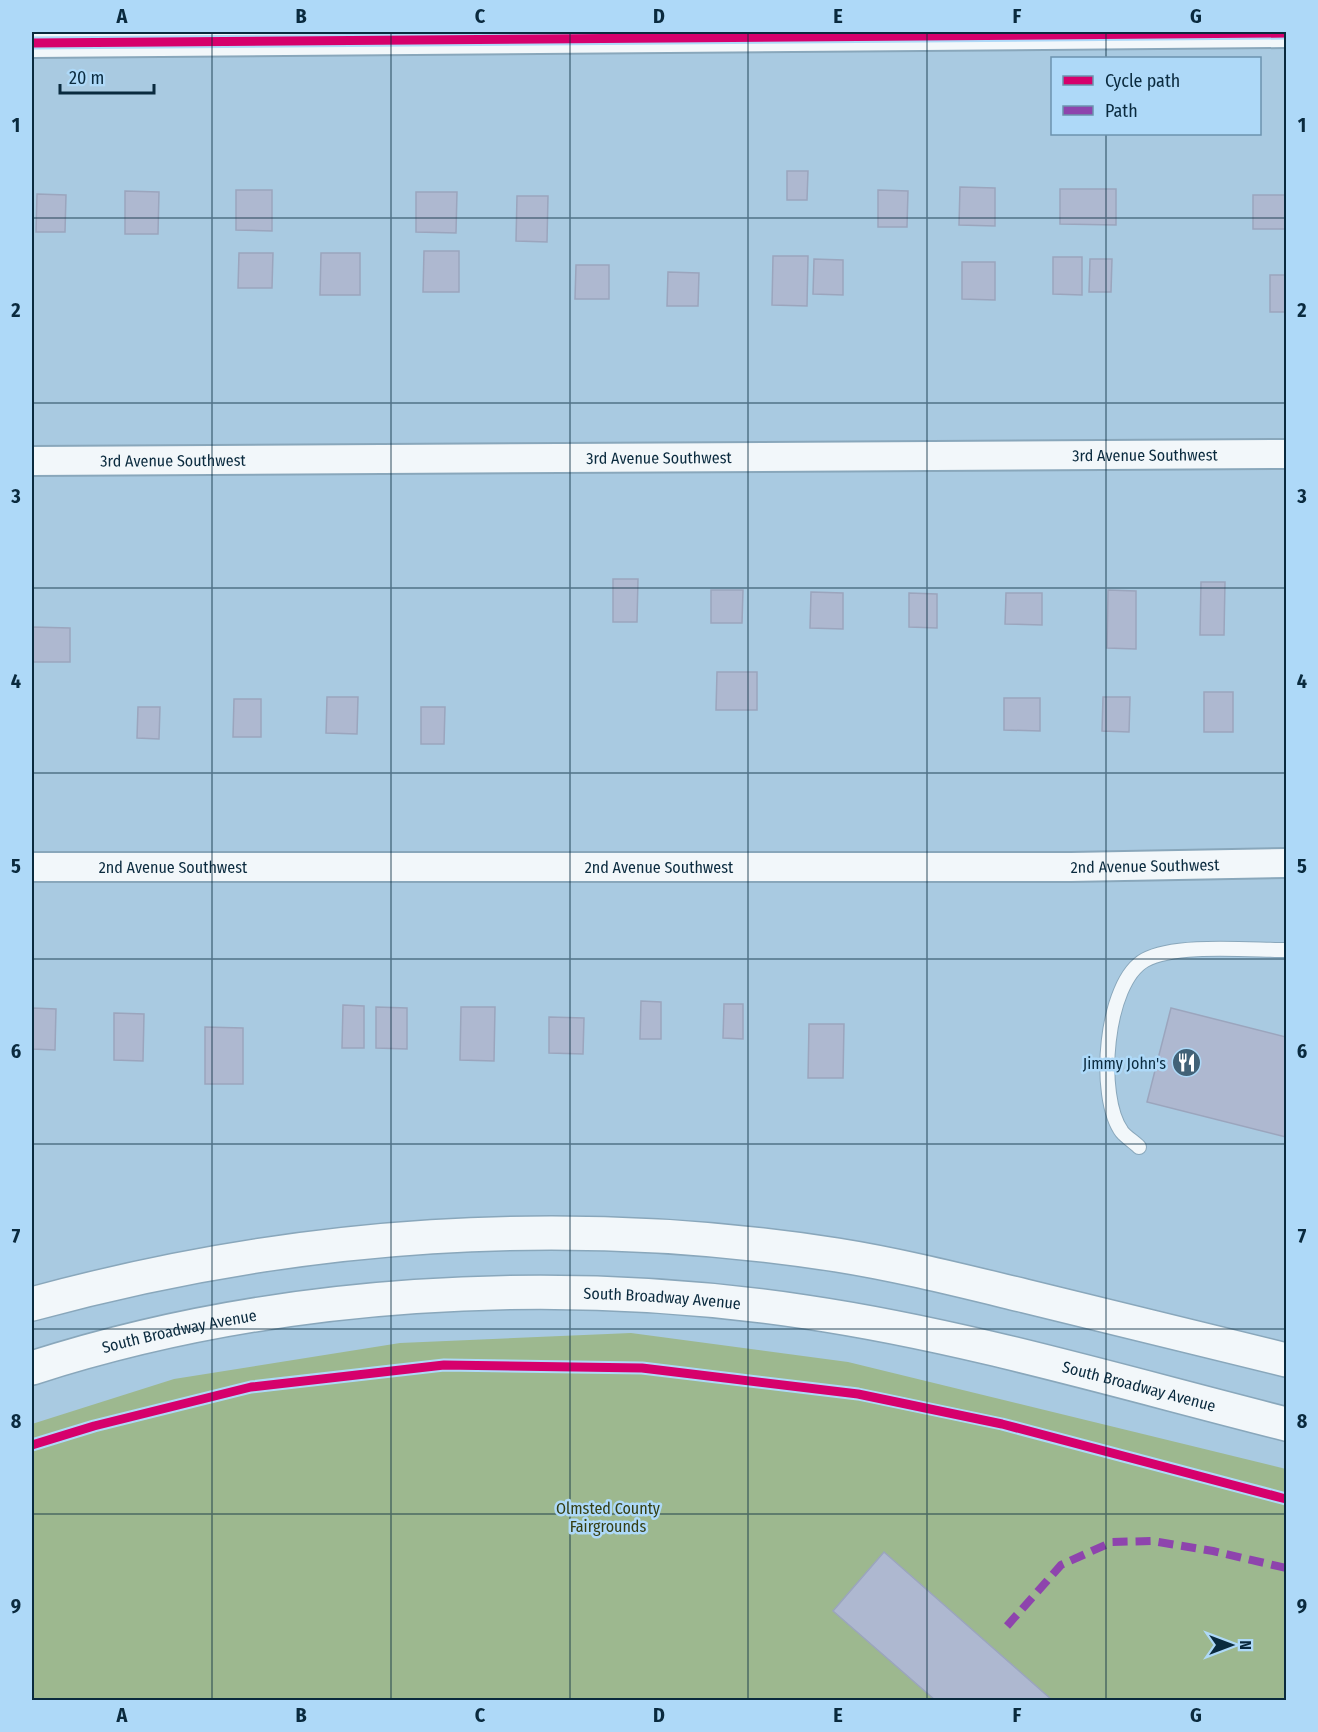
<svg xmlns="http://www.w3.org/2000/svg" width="1318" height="1732" viewBox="0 0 1318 1732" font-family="'Fira Sans Condensed',sans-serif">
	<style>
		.green { fill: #9db88f }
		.building { fill: #aeb8d0; stroke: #9ba5bd; stroke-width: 1.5 }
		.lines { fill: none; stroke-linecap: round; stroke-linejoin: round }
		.lane-casing { stroke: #89a7bb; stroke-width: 16 }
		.street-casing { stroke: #89a7bb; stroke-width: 32 }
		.primary-casing { stroke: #89a7bb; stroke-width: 36 }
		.lane { stroke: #f2f7fa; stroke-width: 14 }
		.street { stroke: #f2f7fa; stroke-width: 28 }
		.primary { stroke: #f2f7fa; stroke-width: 33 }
		.quiet { stroke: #8e44ad; stroke-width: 8; stroke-dasharray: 15 8; stroke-linecap: butt }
		.cycleway-casing { stroke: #aed9f8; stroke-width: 13 }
		.cycleway { stroke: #d6006c; stroke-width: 9 }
		.grid { fill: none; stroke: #0a2a3e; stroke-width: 1.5; stroke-opacity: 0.55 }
		.labels { text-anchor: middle; stroke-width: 5; stroke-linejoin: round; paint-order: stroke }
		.street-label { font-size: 16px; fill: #0a2a3e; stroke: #aed9f8 }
		.poi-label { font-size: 16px; fill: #0a2a3e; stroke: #aed9f8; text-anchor: end }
		.park-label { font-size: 16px; fill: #353e13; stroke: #aed9f8 }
		.neatline { fill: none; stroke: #0a2a3e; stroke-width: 2 }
		.grid-label { font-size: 20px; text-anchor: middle; font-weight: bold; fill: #0a2a3e }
	</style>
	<rect width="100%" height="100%" fill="#a9cae1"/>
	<polygon class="green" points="631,1333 848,1362 1286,1469 1286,1700 32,1700 32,1424 174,1379 400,1343"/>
	<g class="building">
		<polygon points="787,171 808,171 807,200 787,200"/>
		<polygon points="960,187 995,188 995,226 959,225"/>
		<polygon points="1060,189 1116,189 1116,225 1060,224"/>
		<polygon points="236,190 272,190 272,231 236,230"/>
		<polygon points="878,190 908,191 907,227 878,227"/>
		<polygon points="125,191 159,192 158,234 125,234"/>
		<polygon points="416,192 457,192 456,233 416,232"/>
		<polygon points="37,194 66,195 65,232 36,232"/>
		<rect x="1253" y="195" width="33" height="34"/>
		<polygon points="517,196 548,196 547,242 516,241"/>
		<polygon points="424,251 459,251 459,292 423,292"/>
		<polygon points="239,253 273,253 272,288 238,288"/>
		<polygon points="321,253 360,253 360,295 320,295"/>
		<polygon points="773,256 808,256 807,306 772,305"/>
		<polygon points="1053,257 1082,257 1082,295 1053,294"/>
		<polygon points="814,259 843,260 843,295 813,294"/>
		<polygon points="1090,259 1112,259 1111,292 1089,292"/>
		<polygon points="962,262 995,262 995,300 962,299"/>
		<polygon points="576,265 609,265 609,299 575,299"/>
		<polygon points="668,272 699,273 698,306 667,306"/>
		<rect x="1270" y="275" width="16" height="37"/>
		<polygon points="613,579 638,579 637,622 613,622"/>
		<polygon points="1201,582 1225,582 1224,635 1200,635"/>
		<polygon points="711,590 743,590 742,623 711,623"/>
		<polygon points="1108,590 1136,591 1136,649 1107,648"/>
		<polygon points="811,592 843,593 843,629 810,628"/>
		<polygon points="909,593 937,594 937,628 909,627"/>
		<polygon points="1006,593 1042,593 1042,625 1005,624"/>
		<polygon points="32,627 70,628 70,662 32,662"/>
		<polygon points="717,672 757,672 757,710 716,710"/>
		<rect x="1204" y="692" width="29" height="40"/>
		<polygon points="327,697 358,697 357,734 326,733"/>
		<polygon points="1103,697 1130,697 1129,732 1102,731"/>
		<polygon points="1004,698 1040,698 1040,731 1004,730"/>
		<polygon points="234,699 261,699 261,737 233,737"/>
		<polygon points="138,707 160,707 159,739 137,738"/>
		<polygon points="421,707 445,707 444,744 421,744"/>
		<polygon points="641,1001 661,1002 661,1039 640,1039"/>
		<polygon points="724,1004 743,1004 743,1039 723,1038"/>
		<polygon points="343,1005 364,1006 364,1048 342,1048"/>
		<polygon points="376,1007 407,1008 407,1049 376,1048"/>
		<polygon points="461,1007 495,1007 494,1061 460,1060"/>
		<polygon points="32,1008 56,1009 55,1050 32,1049"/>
		<polygon points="1171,1008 1286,1037 1286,1137 1147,1102"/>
		<polygon points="114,1013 144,1014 143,1061 114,1060"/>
		<polygon points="549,1017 584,1018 583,1054 549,1053"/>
		<polygon points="809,1024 844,1024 843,1078 808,1078"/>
		<polygon points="205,1027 243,1028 243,1084 205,1084"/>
		<polygon points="884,1552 1052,1700 935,1700 833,1611"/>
	</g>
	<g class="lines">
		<defs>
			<path id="lane" d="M1139 1147C1134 1142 1126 1137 1122 1132 1096 1097 1105 982 1145 960 1175 943 1250 950 1286 950"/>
			<g id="street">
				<polyline points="32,43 1286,33"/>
				<path id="s1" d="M32 461 1286 454"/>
				<path id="s2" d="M32 867H1071L1286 863"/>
			</g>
			<g id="primary">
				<path d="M32 1304C295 1232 567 1213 837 1255 900 1265 963 1281 1025 1296 1112 1317 1199 1338 1286 1360"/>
				<path id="s3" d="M32 1368C274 1290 554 1274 806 1312 968 1336 1127 1384 1286 1424"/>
			</g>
		</defs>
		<use href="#lane" class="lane-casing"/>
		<use href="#street" class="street-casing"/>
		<use href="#primary" class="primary-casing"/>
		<use href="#lane" class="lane"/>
		<use href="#street" class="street"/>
		<use href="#primary" class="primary"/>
		<polyline class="quiet" points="1007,1626 1061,1565 1112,1542 1152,1541 1213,1551 1286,1568"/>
		<defs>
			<g id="cycleway">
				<polyline points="32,43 1286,33"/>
				<polyline points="32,1445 94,1426 251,1387 444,1365 642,1368 858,1394 1002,1424 1286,1499"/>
			</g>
		</defs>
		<use href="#cycleway" class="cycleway-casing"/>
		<use href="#cycleway" class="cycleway"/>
	</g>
	<path class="grid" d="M212 32V1700M391 32V1700M570 32V1700M748 32V1700M927 32V1700M1106 32V58M1106 134V1700M32 218H1286M32 403H1286M32 588H1286M32 773H1286M32 959H1286M32 1144H1286M32 1329H1286M32 1514H1286"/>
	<defs>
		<symbol id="restaurant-disc" viewBox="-11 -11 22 22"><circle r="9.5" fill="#426277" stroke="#aed9f8"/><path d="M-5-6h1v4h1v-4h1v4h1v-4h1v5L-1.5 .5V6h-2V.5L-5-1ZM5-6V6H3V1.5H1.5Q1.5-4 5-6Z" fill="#fff"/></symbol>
	</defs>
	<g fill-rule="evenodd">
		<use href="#restaurant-disc" x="1170" y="1046" width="33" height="33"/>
	</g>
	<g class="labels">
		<g class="street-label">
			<text dy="6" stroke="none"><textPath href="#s1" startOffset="1113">3rd Avenue Southwest</textPath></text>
			<text dy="6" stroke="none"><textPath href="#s1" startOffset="627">3rd Avenue Southwest</textPath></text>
			<text dy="6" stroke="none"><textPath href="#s1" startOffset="141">3rd Avenue Southwest</textPath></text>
			<text dy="6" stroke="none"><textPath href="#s2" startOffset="1113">2nd Avenue Southwest</textPath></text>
			<text dy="6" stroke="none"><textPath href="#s2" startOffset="141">2nd Avenue Southwest</textPath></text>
			<text dy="6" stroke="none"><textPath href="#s2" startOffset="627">2nd Avenue Southwest</textPath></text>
			<text dy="6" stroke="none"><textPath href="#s3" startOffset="638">South Broadway Avenue</textPath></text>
			<text dy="6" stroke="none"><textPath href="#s3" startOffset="152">South Broadway Avenue</textPath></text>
			<text dy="6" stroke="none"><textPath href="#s3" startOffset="1124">South Broadway Avenue</textPath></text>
		</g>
		<g class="poi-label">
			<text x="1166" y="1069">Jimmy John's</text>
		</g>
		<g class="park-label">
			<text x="608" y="1514">Olmsted County<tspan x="608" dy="18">Fairgrounds</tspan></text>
		</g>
	</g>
	<rect width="1318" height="1732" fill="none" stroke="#aed9f8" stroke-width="66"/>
	<rect x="1051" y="57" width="210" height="78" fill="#aed9f8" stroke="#6c93ae" stroke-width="1.5"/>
	<rect x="1063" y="76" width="30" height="9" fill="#d6006c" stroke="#6c93ae" stroke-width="1.5"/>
	<text x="1105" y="87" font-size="18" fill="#0a2a3e">Cycle path</text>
	<rect x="1063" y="106" width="30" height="9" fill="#8e44ad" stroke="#6c93ae" stroke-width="1.5"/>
	<text x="1105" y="117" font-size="18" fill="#0a2a3e">Path</text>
	<g transform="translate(1231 1645) rotate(90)" stroke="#aed9f8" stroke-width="4.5" paint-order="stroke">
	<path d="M0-4.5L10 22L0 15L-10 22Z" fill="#0a2a3e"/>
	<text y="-9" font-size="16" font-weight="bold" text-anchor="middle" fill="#0a2a3e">N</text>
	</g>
	<path d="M60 84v9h94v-9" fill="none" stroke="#0a2a3e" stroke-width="3"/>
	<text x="69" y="84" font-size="18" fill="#0a2a3e" stroke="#aed9f8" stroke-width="4.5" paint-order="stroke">20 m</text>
	<rect x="33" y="33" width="1252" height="1666" class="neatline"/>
	<g class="grid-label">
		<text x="122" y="23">A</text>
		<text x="301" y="23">B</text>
		<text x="480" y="23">C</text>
		<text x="659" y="23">D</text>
		<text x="838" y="23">E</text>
		<text x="1017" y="23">F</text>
		<text x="1196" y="23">G</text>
		<text x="16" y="132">1</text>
		<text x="1302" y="132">1</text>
		<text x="16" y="317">2</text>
		<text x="1302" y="317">2</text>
		<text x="16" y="503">3</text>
		<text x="1302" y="503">3</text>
		<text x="16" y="688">4</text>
		<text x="1302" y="688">4</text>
		<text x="16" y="873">5</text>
		<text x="1302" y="873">5</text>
		<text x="16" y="1058">6</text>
		<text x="1302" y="1058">6</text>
		<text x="16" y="1243">7</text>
		<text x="1302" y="1243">7</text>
		<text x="16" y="1428">8</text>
		<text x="1302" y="1428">8</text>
		<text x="16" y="1613">9</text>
		<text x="1302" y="1613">9</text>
		<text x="122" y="1722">A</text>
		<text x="301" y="1722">B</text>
		<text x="480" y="1722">C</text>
		<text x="659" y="1722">D</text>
		<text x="838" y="1722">E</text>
		<text x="1017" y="1722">F</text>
		<text x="1196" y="1722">G</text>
	</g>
</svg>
